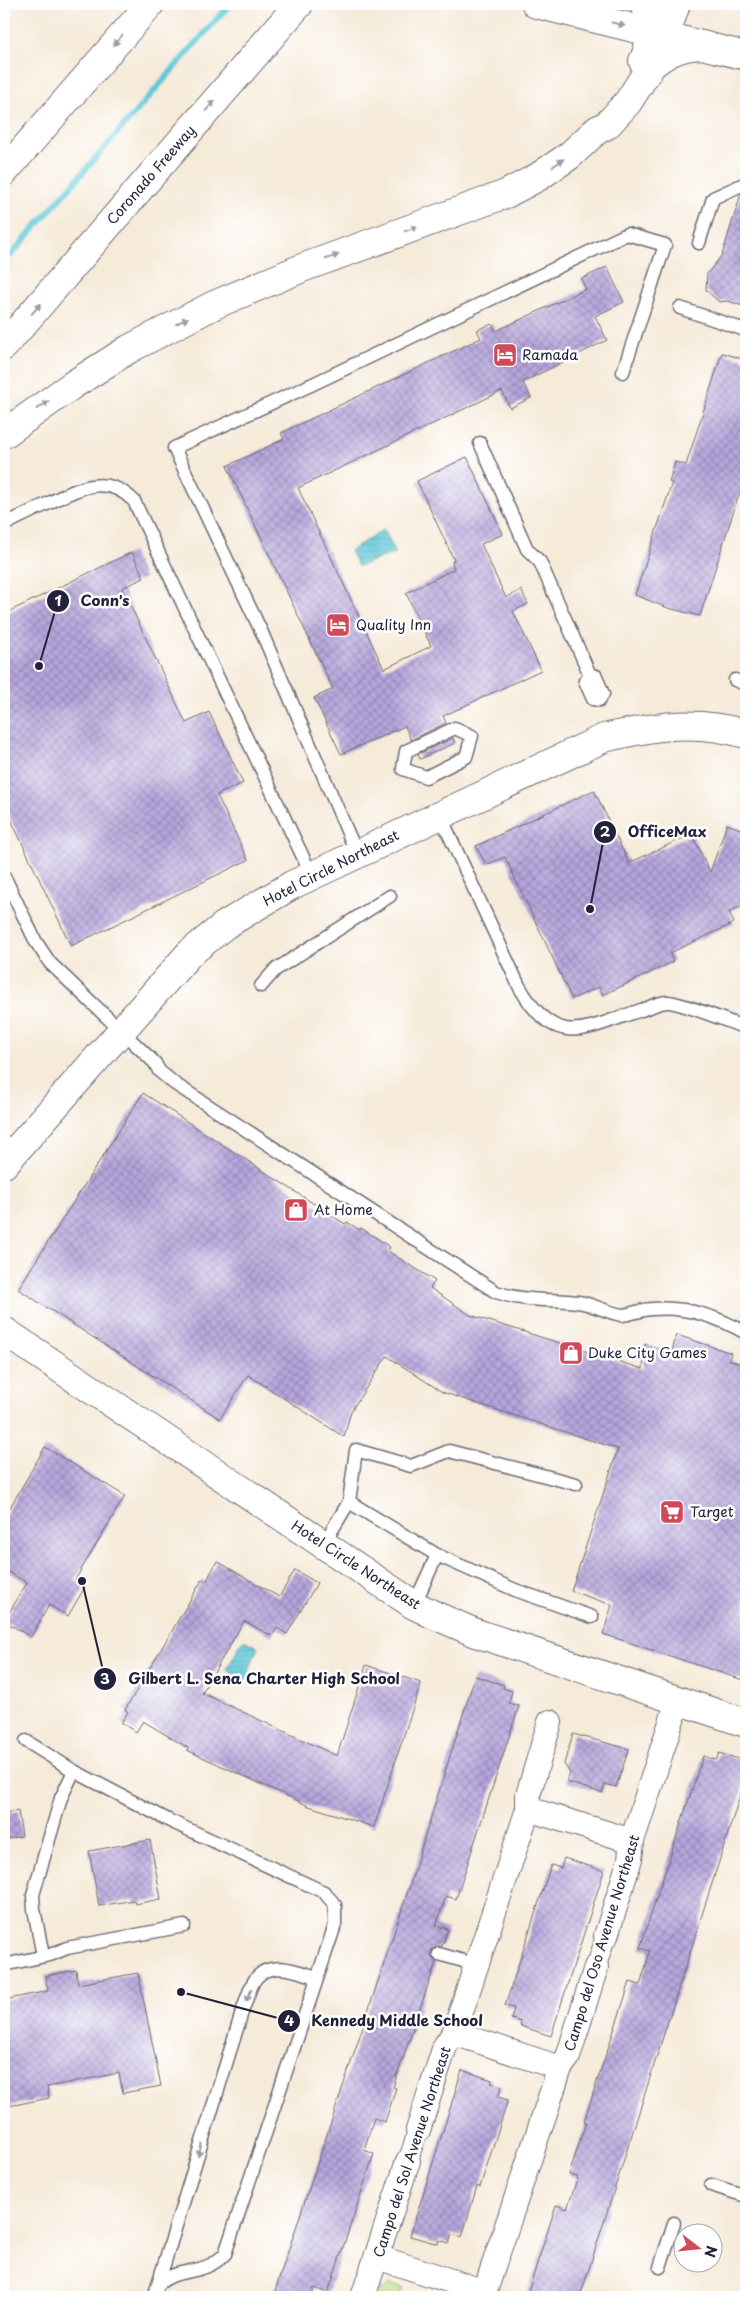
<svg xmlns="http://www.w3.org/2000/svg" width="750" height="2301" viewBox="0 0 750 2301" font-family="'Playpen Sans',sans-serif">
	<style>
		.green { fill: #bbd77d; stroke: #6e7c5c }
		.water { fill: url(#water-rules); stroke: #40768a }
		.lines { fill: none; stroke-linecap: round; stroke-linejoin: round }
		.stream { stroke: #5fc9d9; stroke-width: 6 }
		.building { fill: url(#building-cross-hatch) }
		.service-casing { stroke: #6c6872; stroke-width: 15 }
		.pedestrian-casing { stroke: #6c6872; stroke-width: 21 }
		.minor-casing { stroke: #6c6872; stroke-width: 26 }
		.tertiary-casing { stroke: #6c6872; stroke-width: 30 }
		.secondary-casing { stroke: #6c6872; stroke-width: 30 }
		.motorway-casing { stroke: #6c6872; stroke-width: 30 }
		.service { stroke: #fff; stroke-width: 12 }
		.pedestrian { stroke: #fff; stroke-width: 19 }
		.minor { stroke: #fff; stroke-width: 24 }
		.tertiary { stroke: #fff; stroke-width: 28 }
		.secondary { stroke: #fff; stroke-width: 28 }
		.motorway { stroke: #fff; stroke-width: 28 }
		.oneway { fill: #9c9ca7 }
		.labels { text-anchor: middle; stroke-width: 5; stroke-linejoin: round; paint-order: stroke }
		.street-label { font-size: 14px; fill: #22223b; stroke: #fff }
		.poi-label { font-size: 14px; fill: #22223b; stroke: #fff; text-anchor: start }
		.leader { fill: none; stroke: #22223b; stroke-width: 2 }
		.callout-dot { fill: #22223b; stroke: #fff; stroke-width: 2 }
		.mark-label { font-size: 15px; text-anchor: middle; font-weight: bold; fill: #fff }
		.callout-label { font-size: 15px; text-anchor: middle; font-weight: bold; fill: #22223b; stroke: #fff; stroke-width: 5; stroke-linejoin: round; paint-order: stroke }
	</style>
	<defs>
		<pattern id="water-rules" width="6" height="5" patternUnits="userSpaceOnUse" patternTransform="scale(1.25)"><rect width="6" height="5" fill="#5fc9d9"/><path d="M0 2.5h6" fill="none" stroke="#52acbb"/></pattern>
		<pattern id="building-cross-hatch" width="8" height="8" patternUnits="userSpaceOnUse" patternTransform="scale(1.25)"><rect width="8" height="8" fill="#b6a6dd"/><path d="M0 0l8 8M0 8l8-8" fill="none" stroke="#9487b4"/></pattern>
	</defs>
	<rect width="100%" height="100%" fill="#fff"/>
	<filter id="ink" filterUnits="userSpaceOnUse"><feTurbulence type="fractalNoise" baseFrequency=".02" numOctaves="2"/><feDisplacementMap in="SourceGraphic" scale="10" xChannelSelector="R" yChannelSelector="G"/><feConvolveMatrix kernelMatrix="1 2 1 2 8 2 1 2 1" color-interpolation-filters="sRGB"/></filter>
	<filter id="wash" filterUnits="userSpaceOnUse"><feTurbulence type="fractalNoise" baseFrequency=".0096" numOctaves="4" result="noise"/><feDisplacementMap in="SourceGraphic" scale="20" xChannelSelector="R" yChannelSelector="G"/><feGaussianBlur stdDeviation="1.12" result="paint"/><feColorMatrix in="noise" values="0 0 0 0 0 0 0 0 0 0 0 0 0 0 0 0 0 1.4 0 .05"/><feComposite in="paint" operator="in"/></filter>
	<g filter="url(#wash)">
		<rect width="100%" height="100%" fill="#f6ead8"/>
		<polygon class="green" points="389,2284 403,2287 400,2297 375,2297 379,2286 382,2291"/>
		<g class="water">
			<polygon points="384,529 395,553 358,566 350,551"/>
			<polygon points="243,1640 258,1647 248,1673 251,1675 249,1679 235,1676 227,1669"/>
		</g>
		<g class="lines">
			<polyline class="stream" points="4,263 230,4"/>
		</g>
		<g id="blocks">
			<g class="building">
				<polygon points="746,192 746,307 728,301 719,302 706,290 707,274 722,255 741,194"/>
				<polygon points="607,267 624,302 595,316 607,340 523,382 531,398 510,408 502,391 298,488 384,669 431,646 406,593 454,569 452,562 454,560 417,481 467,457 503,534 481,544 506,598 521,590 528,604 513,611 541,670 443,716 446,723 411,740 405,726 341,754 314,698 333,689 227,466 284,439 281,433 481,338 477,330 492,324 496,331 586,289 581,279"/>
				<polygon points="722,353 746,360 746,492 740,491 700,616 668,608 635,595 672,483 669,482 675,462 686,465"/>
				<polygon points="132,552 144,578 122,588 186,723 209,712 243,783 217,795 248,860 71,946 4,805 4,614"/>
				<polygon points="453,738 455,743 420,759 418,754"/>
				<polygon points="594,790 629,863 692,834 710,872 727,824 746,831 746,904 729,912 734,923 670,953 673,962 603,995 599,987 572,999 505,857 486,865 476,846"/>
				<polygon points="143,1093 345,1224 347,1222 360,1230 361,1228 390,1247 388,1251 435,1281 430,1288 470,1315 643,1369 645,1344 671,1353 677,1335 731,1353 729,1360 746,1366 746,1681 603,1634 612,1605 571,1591 618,1449 442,1392 387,1356 351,1411 344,1437 248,1375 220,1419 18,1289"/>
				<polygon points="45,1447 125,1496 75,1580 85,1587 68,1616 49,1605 31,1637 4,1621 27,1583 4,1569 4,1518"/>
				<polygon points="217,1561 279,1597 295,1570 317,1583 287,1634 277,1628 272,1636 244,1621 202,1693 337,1756 366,1665 421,1683 374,1827 309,1806 187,1750 188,1748 143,1721 136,1732 121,1723 128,1712 125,1710 202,1580 206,1582"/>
				<polygon points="475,1676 504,1685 503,1688 512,1691 509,1703 519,1706 456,1899 446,1896 436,1926 448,1929 442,1946 437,1946 431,1951 431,1956 436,1962 393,2087 396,2088 385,2122 374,2118 364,2150 374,2154 328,2293 314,2288 311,2297 273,2297 407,1894"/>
				<polygon points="573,1734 629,1749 616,1787 605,1784 602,1793 567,1782 570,1773 564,1764"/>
				<polygon points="719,1753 746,1761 746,1777 580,2297 543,2297 528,2292 556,2205 567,2209 578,2177 569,2175 586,2122 584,2121 630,1982 640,1985 650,1951 640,1948 703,1756 716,1760"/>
				<polygon points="18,1811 22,1836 4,1840 4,1813"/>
				<polygon points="150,1840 161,1899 135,1904 134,1900 99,1906 89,1851"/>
				<polygon points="564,1858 604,1871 551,2036 520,2026 521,2022 511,2019 514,2008 505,2006 551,1865 561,1868"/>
				<polygon points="76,1970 78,1984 138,1973 161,2086 123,2093 119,2073 47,2087 49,2098 4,2107 4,2000 48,1991 45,1976"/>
				<polygon points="462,2070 492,2080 491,2083 502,2086 498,2097 508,2100 480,2187 477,2186 462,2237 452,2234 449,2243 439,2240 438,2244 410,2236"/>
			</g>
		</g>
	</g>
	<g filter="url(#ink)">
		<use href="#blocks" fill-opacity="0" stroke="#6c6872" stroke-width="1"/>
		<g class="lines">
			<defs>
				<g id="service">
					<polyline points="699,243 713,198 746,183"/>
					<polyline points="680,308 742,329"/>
					<polyline points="480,443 527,549 540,562 590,675 596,676 603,694 599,700 593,699 585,681 590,675"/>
					<path d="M4 525C19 517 34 510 49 503 79 488 106 473 134 501L312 876"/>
					<polyline points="735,680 746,684"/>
					<polygon points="455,728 472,736 466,757 426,777 403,769 406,751"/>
					<path d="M440 815 519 986C556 1051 584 1029 641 1010 649 1008 659 1002 667 1002 678 1001 732 1023 746 1028"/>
					<polyline points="357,854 262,633 174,448 315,383 627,234 665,245 623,372"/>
					<path d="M4 876 36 942 50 963 155 1063 159 1071 175 1084 496 1292C525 1302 549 1299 578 1302 593 1304 608 1313 622 1315 629 1315 643 1309 652 1309 685 1306 718 1317 746 1333"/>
					<polyline points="261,986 275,970 390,896"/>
					<polyline points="349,1502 437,1555 515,1590 592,1617"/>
					<polyline points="323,1545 349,1502 356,1450 411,1466 449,1451 576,1484"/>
					<polyline points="414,1605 437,1555"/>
					<path d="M26 1741 74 1771 170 1821 324 1892 335 1905V1925L225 2254C201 2278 181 2265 158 2284"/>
					<polyline points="439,1954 477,1965"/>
					<polyline points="43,1956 34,1909 33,1895 61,1798 74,1771"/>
					<polyline points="4,1965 50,1955 67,1948 184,1926"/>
					<polyline points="711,2185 746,2196"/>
					<polyline points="660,2267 674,2223"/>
					<path d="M154 2297 243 2009C247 2000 250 1984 257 1977 272 1960 299 1972 317 1977"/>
				</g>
				<g id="pedestrian">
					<polyline points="596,1967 606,1936"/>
					<polyline points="408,2161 418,2130"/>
				</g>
				<g id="minor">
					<polyline points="528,1809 632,1841"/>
					<polyline points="606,1936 630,1859 632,1841 678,1701"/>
					<polyline points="454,2033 560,2068"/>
					<polyline points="418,2130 445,2046 454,2033 528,1809 528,1795 550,1722"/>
					<polyline points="377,2257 485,2292"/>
					<polyline points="363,2297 408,2161"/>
					<polyline points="483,2297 560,2068 568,2057 596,1967"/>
				</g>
				<g id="tertiary">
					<path d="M4 1164 189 954 225 925 292 885 604 738C655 726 694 719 746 734"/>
					<polyline points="4,1331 414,1605 434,1615 476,1633 746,1723"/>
				</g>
				<polyline id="secondary" points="536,4 746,56"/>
				<g id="motorway">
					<path d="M643 61C652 43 652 22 645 4"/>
					<path d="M653 64C669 51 682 46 702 45"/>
					<polyline points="4,172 150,4"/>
					<polyline points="4,346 299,4"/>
					<polyline points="4,434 71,386 129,349 214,305 302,268 506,194 538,177 569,156 597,130 607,125 628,102 658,55 676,4"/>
				</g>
			</defs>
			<use href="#service" class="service-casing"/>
			<use href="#pedestrian" class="pedestrian-casing"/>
			<use href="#minor" class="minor-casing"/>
			<use href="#tertiary" class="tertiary-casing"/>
			<use href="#secondary" class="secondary-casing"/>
			<use href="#motorway" class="motorway-casing"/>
			<use href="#service" class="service"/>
			<use href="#pedestrian" class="pedestrian"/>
			<use href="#minor" class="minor"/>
			<use href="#tertiary" class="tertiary"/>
			<use href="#secondary" class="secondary"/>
			<use href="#motorway" class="motorway"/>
		</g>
		<defs><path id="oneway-solid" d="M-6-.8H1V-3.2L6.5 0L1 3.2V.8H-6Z" transform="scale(1.25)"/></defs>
		<g class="oneway">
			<use href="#oneway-solid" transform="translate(618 24) rotate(14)"/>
			<use href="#oneway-solid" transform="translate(118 40) rotate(131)"/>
			<use href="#oneway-solid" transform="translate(210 106) rotate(-49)"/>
			<use href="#oneway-solid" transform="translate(558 163) rotate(-35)"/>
			<use href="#oneway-solid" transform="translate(411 229) rotate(-20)"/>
			<use href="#oneway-solid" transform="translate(332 257) rotate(-19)"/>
			<use href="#oneway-solid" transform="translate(36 309) rotate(-49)"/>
			<use href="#oneway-solid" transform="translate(182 321) rotate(-27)"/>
			<use href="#oneway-solid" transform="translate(43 405) rotate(-35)"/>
			<use href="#oneway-solid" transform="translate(249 1995) rotate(113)"/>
			<use href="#oneway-solid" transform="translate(200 2150) rotate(107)"/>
		</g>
	</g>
	<defs>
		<symbol id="hotel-square" viewBox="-11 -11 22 22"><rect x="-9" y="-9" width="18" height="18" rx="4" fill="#d1495b" stroke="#fff"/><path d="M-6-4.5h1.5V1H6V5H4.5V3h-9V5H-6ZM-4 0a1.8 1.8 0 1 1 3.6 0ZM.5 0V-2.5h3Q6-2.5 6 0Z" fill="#fff"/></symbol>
		<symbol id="shop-square" viewBox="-11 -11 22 22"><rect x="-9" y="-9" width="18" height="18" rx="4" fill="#d1495b" stroke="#fff"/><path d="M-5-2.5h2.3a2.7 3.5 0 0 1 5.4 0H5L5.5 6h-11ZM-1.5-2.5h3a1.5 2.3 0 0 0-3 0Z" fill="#fff"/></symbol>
		<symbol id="supermarket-square" viewBox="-11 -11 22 22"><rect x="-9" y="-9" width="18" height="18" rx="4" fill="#d1495b" stroke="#fff"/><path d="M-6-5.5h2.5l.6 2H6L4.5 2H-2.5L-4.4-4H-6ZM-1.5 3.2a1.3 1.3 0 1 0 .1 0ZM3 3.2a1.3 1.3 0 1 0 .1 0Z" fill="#fff"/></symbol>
	</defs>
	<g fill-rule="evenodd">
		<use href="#hotel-square" x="491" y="341" width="28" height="28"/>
		<use href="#hotel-square" x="324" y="611" width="28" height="28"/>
		<use href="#shop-square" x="282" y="1196" width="28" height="28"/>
		<use href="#shop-square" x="557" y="1339" width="28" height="28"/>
		<use href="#supermarket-square" x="658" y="1498" width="28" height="28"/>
	</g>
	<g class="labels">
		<g class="street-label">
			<text transform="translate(151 175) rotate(-49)" y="5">Coronado Freeway</text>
			<text transform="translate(331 868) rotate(-27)" y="5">Hotel Circle Northeast</text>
			<text transform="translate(356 1565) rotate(33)" y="5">Hotel Circle Northeast</text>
			<text transform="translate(602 1943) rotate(-73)" y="5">Campo del Oso Avenue Northeast</text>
			<text transform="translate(412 2152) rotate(-72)" y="5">Campo del Sol Avenue Northeast</text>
		</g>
		<g class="poi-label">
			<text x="522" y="360">Ramada</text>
			<text x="356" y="630">Quality Inn</text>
			<text x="314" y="1215">At Home</text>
			<text x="588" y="1358">Duke City Games</text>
			<text x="690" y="1517">Target</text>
		</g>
	</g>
	<path class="leader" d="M39 666L58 601M590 909L605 832M82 1581L105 1679M181 1992L289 2021"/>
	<g class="callout-dot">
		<circle cx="39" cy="666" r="5"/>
		<circle cx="590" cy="909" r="5"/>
		<circle cx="82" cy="1581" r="5"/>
		<circle cx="181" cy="1992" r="5"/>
		<circle cx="58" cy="601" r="12"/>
		<circle cx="605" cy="832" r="12"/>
		<circle cx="105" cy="1679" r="12"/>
		<circle cx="289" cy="2021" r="12"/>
	</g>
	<g class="mark-label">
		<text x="58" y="606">1</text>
		<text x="605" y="837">2</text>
		<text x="105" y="1684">3</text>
		<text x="289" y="2026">4</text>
	</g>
	<g class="callout-label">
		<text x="105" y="606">Conn's</text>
		<text x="667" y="837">OfficeMax</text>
		<text x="264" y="1684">Gilbert L. Sena Charter High School</text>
		<text x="397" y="2026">Kennedy Middle School</text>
	</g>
	<rect width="750" height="2301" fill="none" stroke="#fff" stroke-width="20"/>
	<g transform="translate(698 2248) rotate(106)"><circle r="24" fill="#ffffff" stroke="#a7a7b1"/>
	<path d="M0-4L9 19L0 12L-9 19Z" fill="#d1495b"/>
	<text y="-8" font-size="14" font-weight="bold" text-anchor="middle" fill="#22223b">N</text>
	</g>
</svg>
